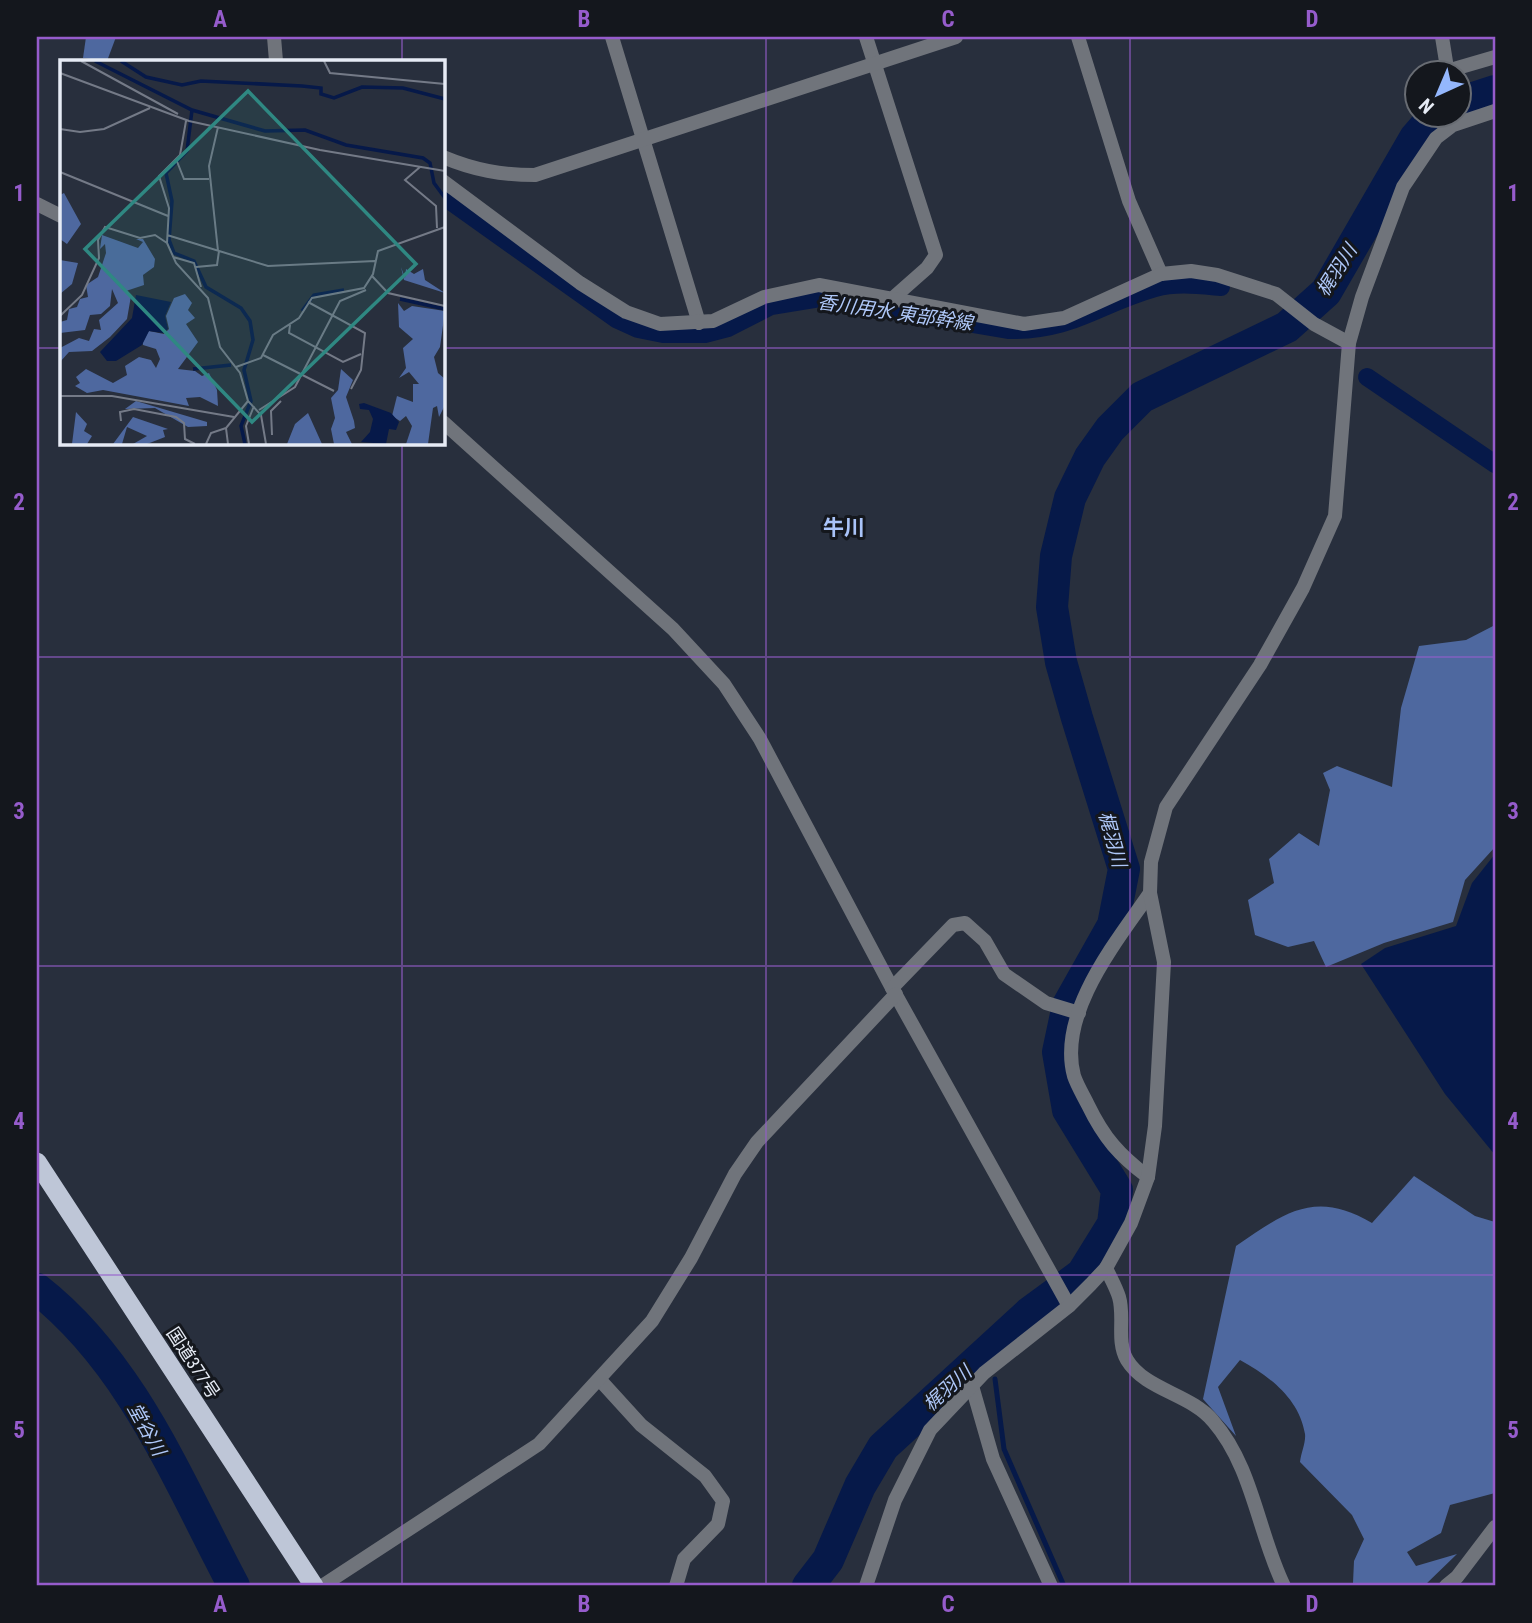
<svg xmlns="http://www.w3.org/2000/svg" width="1532" height="1623" viewBox="0 0 1532 1623" font-family="'Roboto Condensed','Noto Sans JP',sans-serif">
	<style>
		.forest { fill: #4e689f }
		.water { fill: #061949 }
		.lines { fill: none; stroke-linecap: round; stroke-linejoin: round }
		.stream { stroke: #061949; stroke-width: 5 }
		.canal { stroke: #061949; stroke-width: 18 }
		.river { stroke: #061949; stroke-width: 32 }
		.minor { stroke: #70747b; stroke-width: 14 }
		.trunk { stroke: #bec6d7; stroke-width: 19 }
		.grid { fill: none; stroke: #965ccc; stroke-width: 2; stroke-opacity: 0.55 }
		.labels { text-anchor: middle; stroke-width: 6; stroke-linejoin: round; paint-order: stroke }
		.street-label { font-size: 18px; fill: #e6ebf5; stroke: #14171d }
		.water-label { font-size: 19px; font-style: italic; fill: #aec7f8; stroke: #14171d }
		.quarter-label { font-size: 21px; font-weight: bold; fill: #a9c3f8; stroke: #14171d }
		.inset-river { fill: none; stroke: #061949; stroke-width: 3.5 }
		.inset-road { fill: none; stroke: #747a87; stroke-width: 2 }
		.view { fill: #2f8882; fill-opacity: 0.15; stroke: #2f8882; stroke-width: 3.5 }
		.inset-edge { fill: none; stroke: #e6ebf5; stroke-width: 3.5 }
		.neatline { fill: none; stroke: #965ccc; stroke-width: 2.5 }
		.grid-label { font-size: 23px; text-anchor: middle; font-weight: bold; fill: #965ccc }
	</style>
	<rect width="100%" height="100%" fill="#282f3d"/>
	<g class="forest">
		<polygon points="86,37 116,37 107,61 83,58"/>
		<polygon points="1495,625 1495,847 1465,880 1453,922 1384,943 1326,967 1314,941 1288,947 1255,935 1248,900 1274,883 1269,859 1299,833 1319,846 1330,790 1323,773 1337,766 1392,787 1401,708 1419,646 1466,640"/>
		<path d="M1414 1176 1475 1216 1495 1222V1493L1450 1505 1441 1533 1407 1552 1416 1566 1457 1554 1424 1586H1356L1353 1583 1354 1561 1364 1539 1352 1515 1300 1462C1301 1453 1306 1442 1305 1434 1299 1398 1269 1376 1240 1360L1218 1387 1236 1436 1203 1399 1236 1246C1284 1213 1315 1189 1372 1223Z"/>
	</g>
	<polygon class="water" points="1495,854 1495,1155 1445,1094 1361,964 1385,948 1456,926 1472,883"/>
	<g class="lines">
		<polyline class="stream" points="995,1379 1004,1449 1064,1586"/>
		<g class="canal">
			<path d="M443 196 616 319 638 329 663 334H705L728 328 771 306 820 298 1008 330C1073 331 1098 304 1155 288 1176 282 1199 285 1221 287"/>
			<polyline points="1367,377 1495,464"/>
		</g>
		<g class="river">
			<polyline points="1458,103 1495,91"/>
			<path d="M37 1289C132 1363 179 1483 234 1586"/>
			<polyline points="808,1586 828,1560 860,1486 883,1447 1029,1313 1082,1274 1113,1224 1117,1190 1068,1110 1058,1052 1068,1005 1113,925 1124,869 1077,718 1061,662 1052,607 1056,556 1070,498 1090,457 1110,429 1142,397 1287,327 1326,292 1415,138 1434,116"/>
		</g>
		<g class="minor">
			<polyline points="274,37 276,61"/>
			<polyline points="612,37 699,323"/>
			<polyline points="866,37 936,255 927,268 893,298"/>
			<polyline points="1078,37 1129,201 1161,274"/>
			<polyline points="1442,37 1448,74"/>
			<polyline points="1447,71 1495,57"/>
			<path d="M443 157C474 170 501 175 535 175L956 37"/>
			<polyline points="443,181 580,283 626,312 660,324 713,321 764,297 819,285 1024,324 1064,318 1161,274 1191,271 1217,275 1276,294 1314,324 1349,343"/>
			<polyline points="37,204 61,216"/>
			<polyline points="443,422 673,629 724,684 760,739 892,988 1069,1306"/>
			<polyline points="892,988 953,925 965,923 985,941 1004,974 1046,1003 1079,1013"/>
			<path d="M1148 1177C1119 1155 1104 1138 1088 1105 1083 1095 1077 1085 1074 1076 1057 1013 1117 941 1150 893"/>
			<path d="M1106 1268C1110 1277 1116 1287 1119 1297 1125 1317 1116 1341 1127 1360 1145 1390 1191 1394 1213 1421 1253 1467 1258 1533 1284 1586"/>
			<polyline points="600,1380 641,1425 705,1476 723,1501 718,1524 684,1559 676,1586"/>
			<polyline points="972,1386 993,1459 1051,1586"/>
			<polyline points="322,1586 539,1444 652,1321 691,1258 735,1174 757,1142 896,994"/>
			<polyline points="866,1586 895,1500 930,1430 984,1373 1069,1306 1091,1284 1106,1268 1131,1223 1148,1177 1155,1126 1164,962 1150,893 1151,862 1166,807 1260,665 1303,588 1335,516 1349,343 1362,297 1403,187 1436,138 1453,125 1495,111"/>
			<polyline points="1446,1586 1457,1577 1495,1527"/>
		</g>
		<polyline class="trunk" points="37,1162 314,1586"/>
	</g>
	<path class="grid" d="M402 37V61M766 37V1586M1130 37V1586M37 348H61M443 348H1495M402 443V1586M37 657H1495M37 966H1495M37 1275H1495"/>
	<g class="labels">
		<g class="street-label">
			<text transform="translate(193 1363) rotate(57)" y="6">国道377号</text>
		</g>
		<g class="water-label">
			<text transform="translate(1336 270) rotate(-57)" y="7">梶羽川</text>
			<text transform="translate(895 312) rotate(8)" y="7">香川用水 東部幹線</text>
			<text transform="translate(1113 839) rotate(75)" y="7">梶羽川</text>
			<text transform="translate(947 1388) rotate(-42)" y="7">梶羽川</text>
			<text transform="translate(147 1429) rotate(61)" y="7">堂谷川</text>
		</g>
		<g class="quarter-label">
			<text x="844" y="535">牛川</text>
		</g>
	</g>
	<g transform="translate(60 60)">
		<rect width="385" height="385" fill="#282f3d"/>
		<path d="M4 133 21 164 7 184 0 179V135ZM42 175 78 188 83 182 76 179H83L95 199 94 207 83 215 84 225 66 231 71 236 67 259 50 277 32 291 9 292 0 302V288L19 278 29 281 34 269 41 270 39 260 58 243 52 229 50 246 41 254 30 255 25 270 0 273V262L7 260 9 249 17 247 20 239 28 237 26 225 38 217 46 193 45 184 40 189ZM0 200 18 203 12 224 0 234ZM341 207 345 218 346 209 354 214 363 209 365 220 385 233 344 220ZM125 234 132 243 128 250 135 258 126 264 138 282 118 309 135 311 142 316 149 313 157 330 158 346 140 337 126 338 129 346 43 330 27 333 15 326 20 323 16 317 26 309 53 323 67 315 65 306 79 297 91 300 96 308 100 299 96 289 83 285 82 280 89 271 104 274 109 269 106 256 114 238ZM338 243 344 251 352 246 385 251 380 287 374 297 378 313 385 319V345L379 357 377 346 373 348 368 384H346L352 366 346 356 340 361 332 356 337 336 353 342V324H359L349 312 339 318 346 308 343 288 353 279 339 267ZM281 309 293 320 286 337 294 361 295 368 286 372 292 384H274L271 369 275 358 271 338 278 330ZM76 341 147 362V366L128 367 95 348 65 349ZM16 352 27 364 24 371 32 376 27 384H12ZM248 353 262 384H227L235 364ZM73 357 108 369 103 370 105 377 87 384H73L87 376 67 367 62 384H53Z" fill="#4e689f"/>
		<path d="M76 235 111 242 105 256 108 269 103 273 89 271 82 285 56 301H47L40 292 72 258ZM304 343 331 353 339 362 336 370 329 369 326 384 301 382 310 372 313 359 309 350 300 349 299 344Z" fill="#061949"/>
		<path class="inset-river" d="M35 1 132 50 205 71 245 70 286 85 363 98 370 103 374 123 385 138M61 1 86 17 122 25 141 21 242 26 261 28V34L274 38 302 27 343 28 385 39M132 50 127 91 106 113 112 141 109 180 114 193 134 201 146 227 181 248 190 261 193 280 184 310 191 341 181 366 185 384M340 239 385 249M242 251 254 235 284 230M133 309 171 305"/>
		<path class="inset-road" d="M21 1 118 54M264 1 270 13 385 24M0 13 129 61 260 90 385 111M126 61 120 95 99 116 109 148 107 183 116 203 148 238 160 287 180 313 188 341 201 355 206 384M0 69 20 72 44 69 90 48M116 99 124 119H149M360 107 345 120 376 146 377 168M0 112 108 156M107 175 208 206 315 201M158 191 149 106 158 67M113 197 134 203 141 227M136 207 157 205 159 191M312 216 328 233 385 246M248 242 305 273 301 310 291 329M0 256 22 235 39 198 38 180 45 167 80 178 95 175 107 183M230 265 229 273 283 302 301 294M203 295 274 331M176 307 201 298 213 275 239 258 252 238 304 228 313 214 318 191 385 167M0 336H52L174 357M199 350 235 327 280 241 306 230M61 361 60 352 74 349 116 357 124 363 125 379 135 384M212 375 211 351 221 341M146 384 151 373 166 368M168 384 166 368 188 341M189 384 186 366 194 346"/>
		<path class="view" d="M188 31 356 204 192 362 25 189Z"/>
		<rect width="385" height="385" class="inset-edge"/>
	</g>
	<rect width="1532" height="1623" fill="none" stroke="#14171d" stroke-width="77"/>
	<g transform="translate(1438 94) rotate(224)"><circle r="33" fill="#14171d" stroke="#686c73" stroke-width="2"/>
	<path d="M0-5L12 26L0 18L-12 26Z" fill="#94b7fd"/>
	<text y="-10" font-size="19" font-weight="bold" text-anchor="middle" fill="#e6ebf5">N</text>
	</g>
	<rect x="38" y="38" width="1456" height="1546" class="neatline"/>
	<g class="grid-label">
		<text x="220" y="27">A</text>
		<text x="584" y="27">B</text>
		<text x="948" y="27">C</text>
		<text x="1312" y="27">D</text>
		<text x="19" y="201">1</text>
		<text x="1513" y="201">1</text>
		<text x="19" y="510">2</text>
		<text x="1513" y="510">2</text>
		<text x="19" y="819">3</text>
		<text x="1513" y="819">3</text>
		<text x="19" y="1129">4</text>
		<text x="1513" y="1129">4</text>
		<text x="19" y="1438">5</text>
		<text x="1513" y="1438">5</text>
		<text x="220" y="1612">A</text>
		<text x="584" y="1612">B</text>
		<text x="948" y="1612">C</text>
		<text x="1312" y="1612">D</text>
	</g>
</svg>
